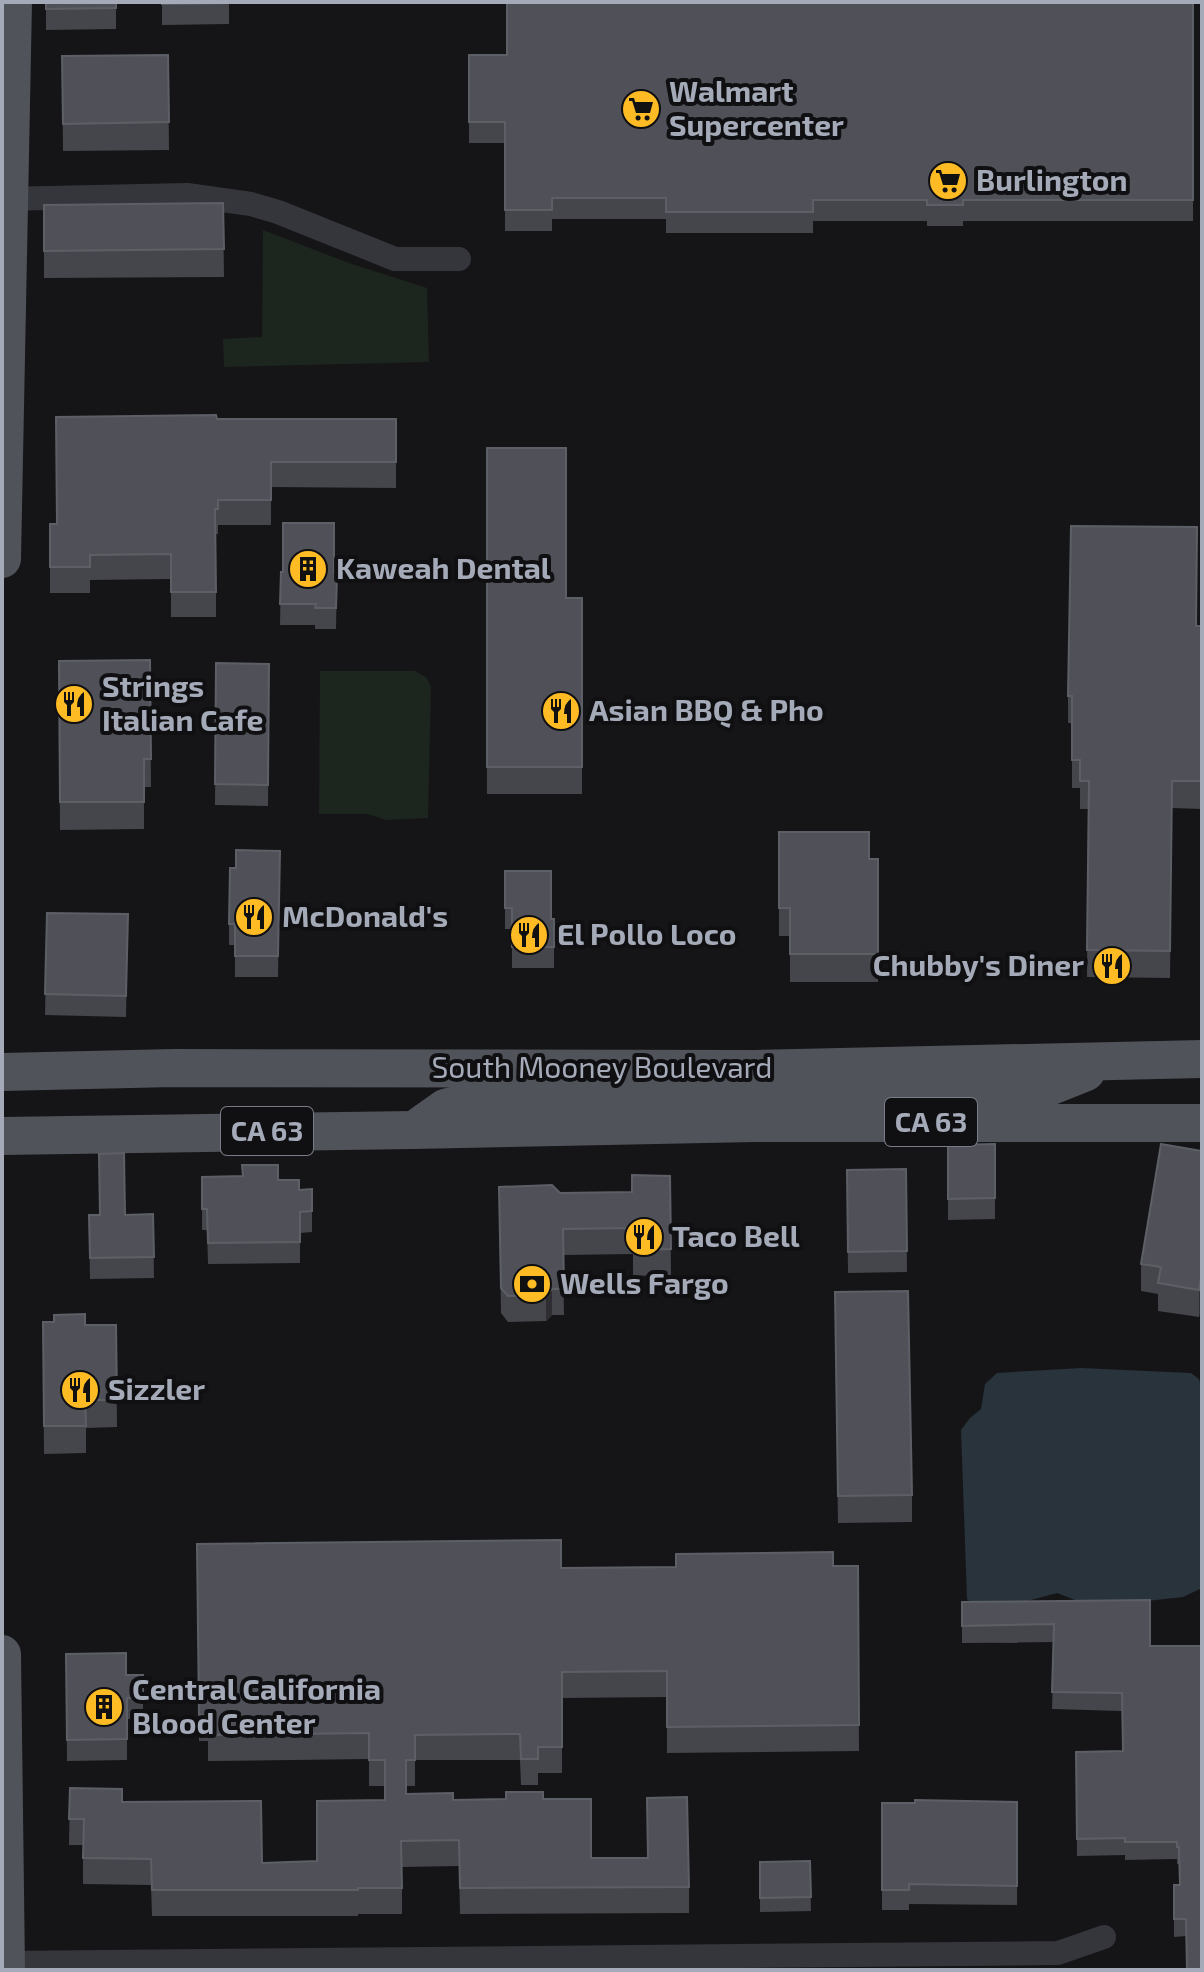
<svg xmlns="http://www.w3.org/2000/svg" width="1204" height="1972" viewBox="0 0 1204 1972" font-family="'Exo 2',sans-serif">
	<style>
		.green { fill: #1c251e }
		.water { fill: #29333c }
		.lines { fill: none; stroke-linecap: round; stroke-linejoin: round }
		.street { stroke: #35363c; stroke-width: 24 }
		.primary { stroke: #51535b; stroke-width: 38 }
		.wall { fill: #45464c }
		.shaded-wall { fill: #2e2e32 }
		.building { fill: #505158; stroke: #5d5f67; stroke-width: 2 }
		.labels { text-anchor: middle; stroke-width: 8; stroke-linejoin: round; paint-order: stroke }
		.shield { fill: #101012; stroke: #787c86; stroke-width: 2 }
		.shield-label { font-size: 28px; font-weight: bold; fill: #a5aab8 }
		.poi-label { font-size: 30px; font-weight: bold; fill: #a5aab8; stroke: #101012; text-anchor: start }
		.street-label { font-size: 30px; fill: #a5aab8; stroke: #101012 }
	</style>
	<rect width="100%" height="100%" fill="#151517"/>
	<g class="green">
		<polygon points="263,230 349,263 427,288 429,362 224,367 223,339 262,337"/>
		<polygon points="320,671 415,671 426,677 431,687 428,818 386,820 367,814 319,814"/>
	</g>
	<polygon class="water" points="1081,1368 1191,1373 1199,1379 1202,1392 1202,1588 1183,1597 1129,1603 1088,1605 1057,1593 1005,1607 975,1607 967,1599 961,1430 970,1418 981,1409 985,1384 997,1373"/>
	<g class="lines">
		<g class="street">
			<polyline points="2,199 187,195 251,204 278,212 395,259 459,259"/>
			<polyline points="2,1963 1058,1953 1104,1937"/>
		</g>
		<g class="primary">
			<polyline points="2,559 13,2"/>
			<polyline points="2,1072 174,1068 753,1069 1202,1059"/>
			<path d="M755 1123C759 1108 765 1100 779 1096L1036 1092 1086 1072"/>
			<path d="M421 1125 445 1108 472 1101 728 1097C742 1093 749 1082 753 1069"/>
			<polyline points="2,1136 413,1130 755,1123 1202,1123"/>
			<polyline points="2,1654 6,1970"/>
		</g>
	</g>
	<g class="wall">
		<polygon points="46,2 116,2 116,29 46,30"/>
		<polygon points="162,2 229,2 229,24 162,25"/>
		<polygon points="1193,2 1193,221 963,221 963,226 927,226 927,221 813,221 813,233 666,233 666,219 552,219 552,231 505,231 505,143 469,143 469,55 507,55"/>
		<polygon points="168,55 169,150 63,151 62,56"/>
		<polygon points="223,203 224,277 44,278 44,205"/>
		<polygon points="217,419 396,419 396,488 271,487 271,525 218,525 218,534 216,534 216,617 171,617 171,579 90,580 90,593 50,593 50,524 57,524"/>
		<polygon points="487,448 566,598 582,598 582,794 487,794"/>
		<polygon points="281,572 334,573 337,576 336,629 315,629 315,625 280,625"/>
		<polygon points="1196,626 1202,626 1202,809 1172,808 1170,978 1087,977 1088,809 1080,809 1080,788 1072,788 1072,723 1068,723 1068,696"/>
		<polygon points="150,660 151,787 144,787 144,829 60,830 59,661"/>
		<polygon points="216,663 269,664 268,806 215,805"/>
		<polygon points="779,832 869,859 878,859 878,982 790,982 790,936 779,936"/>
		<polygon points="280,851 278,977 235,977 235,945 229,945 229,924 236,868"/>
		<polygon points="505,871 551,919 554,919 554,968 512,968 512,929 505,929"/>
		<polygon points="47,913 128,914 126,1017 45,1015"/>
		<polygon points="995,1144 995,1219 948,1220 948,1145"/>
		<polygon points="1202,1151 1202,1298 1199,1317 1158,1311 1158,1294 1141,1291 1141,1264"/>
		<polygon points="906,1169 907,1272 848,1273 847,1170"/>
		<polygon points="670,1176 671,1275 633,1276 633,1254 563,1255 564,1315 552,1315 546,1321 508,1322 501,1313 499,1187 560,1193 632,1192"/>
		<polygon points="202,1177 278,1180 299,1190 312,1189 312,1232 300,1233 300,1263 208,1264 207,1230 202,1230"/>
		<polygon points="153,1214 154,1278 90,1279 89,1215"/>
		<polygon points="835,1320 912,1495 912,1522 838,1523"/>
		<polygon points="43,1322 85,1325 116,1325 117,1427 86,1428 86,1453 44,1454"/>
		<polygon points="197,1544 561,1568 858,1566 859,1751 667,1753 667,1697 562,1698 562,1773 538,1773 538,1785 521,1785 520,1760 415,1760 415,1786 406,1786 406,1794 453,1800 543,1799 591,1858 648,1858 647,1798 689,1887 689,1913 460,1914 459,1866 402,1867 402,1914 358,1914 358,1916 152,1916 151,1885 83,1884 83,1845 69,1845 70,1788 122,1802 262,1863 317,1861 385,1800 385,1786 369,1786 369,1759 208,1761 208,1741 199,1741"/>
		<polygon points="962,1602 1150,1646 1202,1646 1186,1936 1174,1937 1174,1885 1180,1885 1179,1864 1177,1864 1177,1859 1125,1860 1125,1855 1077,1856 1076,1752 1123,1751 1122,1711 1052,1709 1054,1642 962,1643"/>
		<polygon points="66,1654 126,1675 143,1675 143,1719 127,1719 127,1760 67,1761"/>
		<polygon points="1017,1802 1017,1905 909,1904 909,1910 882,1910 882,1803"/>
		<polygon points="810,1861 811,1911 760,1912 760,1862"/>
	</g>
	<g class="shaded-wall">
		<polygon points="1202,1271 1202,1298 1199,1317 1199,1290"/>
		<polygon points="552,1289 552,1315 546,1321 546,1295"/>
	</g>
	<g class="building">
		<polygon points="46,2 116,2 116,8 46,9"/>
		<polygon points="162,2 229,2 229,3 162,4"/>
		<polygon points="507,2 1193,2 1193,200 963,200 963,205 927,205 927,200 813,200 813,212 666,212 666,198 552,198 552,210 505,210 505,122 469,122 469,55 507,55"/>
		<polygon points="168,55 169,122 63,124 62,56"/>
		<polygon points="223,203 224,249 44,251 44,205"/>
		<polygon points="216,415 217,419 396,419 396,462 271,462 271,500 218,500 218,509 215,509 216,592 171,592 171,554 90,555 90,567 50,567 50,524 57,524 56,417"/>
		<polygon points="487,448 566,448 566,598 582,598 582,767 487,767"/>
		<polygon points="283,523 334,523 334,573 337,576 336,608 315,608 316,604 280,604 281,572 283,572"/>
		<polygon points="1071,526 1197,527 1196,626 1202,626 1202,781 1172,781 1170,951 1087,950 1089,781 1080,781 1080,760 1072,760 1072,696 1068,696"/>
		<polygon points="150,660 151,759 144,759 144,802 60,802 59,661"/>
		<polygon points="216,663 269,664 268,785 215,784"/>
		<polygon points="779,832 869,832 869,859 878,859 878,954 790,954 790,908 779,908"/>
		<polygon points="236,850 280,851 278,956 235,956 235,924 229,924 230,868 236,868"/>
		<polygon points="505,871 551,871 551,919 554,919 554,947 512,947 512,908 505,908"/>
		<polygon points="47,913 128,914 126,996 45,994"/>
		<polygon points="995,1144 995,1198 948,1199 948,1145"/>
		<polygon points="1161,1144 1202,1151 1202,1271 1199,1290 1158,1283 1161,1267 1141,1264"/>
		<polygon points="124,1153 125,1215 153,1214 154,1257 90,1258 89,1215 100,1215 99,1154"/>
		<polygon points="242,1165 278,1165 278,1180 299,1180 299,1190 312,1189 312,1211 300,1212 300,1242 208,1243 207,1209 202,1209 202,1177 243,1176"/>
		<polygon points="906,1169 907,1251 848,1252 847,1170"/>
		<polygon points="632,1175 670,1176 671,1249 633,1250 633,1228 563,1229 564,1289 552,1289 546,1295 508,1296 501,1288 499,1187 552,1185 560,1193 632,1192"/>
		<polygon points="908,1291 912,1495 838,1496 835,1292"/>
		<polygon points="85,1314 85,1325 116,1325 117,1400 85,1400 86,1426 44,1426 43,1322 54,1322 54,1315"/>
		<polygon points="561,1540 561,1568 676,1567 676,1554 833,1552 833,1566 858,1566 859,1725 667,1727 667,1671 562,1672 562,1747 538,1747 538,1759 521,1759 520,1734 415,1735 415,1760 406,1760 406,1794 453,1793 453,1800 506,1799 506,1792 543,1792 543,1799 591,1799 591,1858 648,1858 647,1798 687,1797 689,1887 460,1888 459,1840 401,1841 402,1888 358,1888 358,1890 152,1890 151,1859 83,1858 84,1819 69,1819 70,1788 122,1789 122,1802 261,1801 262,1863 317,1861 317,1801 385,1800 385,1760 369,1760 369,1733 208,1735 208,1715 199,1715 197,1544"/>
		<polygon points="1150,1600 1150,1646 1202,1646 1202,1970 1187,1970 1186,1919 1174,1919 1174,1885 1180,1885 1179,1847 1177,1847 1177,1842 1125,1842 1125,1838 1077,1839 1076,1752 1123,1751 1122,1693 1052,1692 1054,1624 962,1626 962,1602"/>
		<polygon points="126,1653 126,1675 143,1675 143,1698 127,1698 127,1739 67,1740 66,1654"/>
		<polygon points="915,1800 1017,1802 1017,1886 909,1884 909,1890 882,1890 882,1803 915,1803"/>
		<polygon points="810,1861 811,1897 760,1898 760,1862"/>
	</g>
	<defs>
		<symbol id="supermarket-disc" viewBox="-11 -11 22 22"><circle r="9.5" fill="#ffbb24" stroke="#101012"/><path d="M-6-5.5h2.5l.6 2H6L4.5 2H-2.5L-4.4-4H-6ZM-1.5 3.2a1.3 1.3 0 1 0 .1 0ZM3 3.2a1.3 1.3 0 1 0 .1 0Z" fill="#111"/></symbol>
		<symbol id="building-disc" viewBox="-11 -11 22 22"><circle r="9.5" fill="#ffbb24" stroke="#101012"/><path d="M-4-6H4V6H1V3H-1V6H-4ZM-2.5-4.3h1.7v1.8h-1.7ZM.8-4.3h1.7v1.8H.8ZM-2.5-1h1.7V.8h-1.7ZM.8-1h1.7V.8H.8Z" fill="#111"/></symbol>
		<symbol id="restaurant-disc" viewBox="-11 -11 22 22"><circle r="9.5" fill="#ffbb24" stroke="#101012"/><path d="M-5-6h1v4h1v-4h1v4h1v-4h1v5L-1.5 .5V6h-2V.5L-5-1ZM5-6V6H3V1.5H1.5Q1.5-4 5-6Z" fill="#111"/></symbol>
		<symbol id="bank-disc" viewBox="-11 -11 22 22"><circle r="9.5" fill="#ffbb24" stroke="#101012"/><path d="M-6-4H6V4H-6ZM0-2.3a2.3 2.3 0 1 0 0 4.6a2.3 2.3 0 1 0 0-4.6Z" fill="#111"/></symbol>
	</defs>
	<g fill-rule="evenodd">
		<use href="#supermarket-disc" x="619" y="87" width="44" height="44"/>
		<use href="#supermarket-disc" x="926" y="159" width="44" height="44"/>
		<use href="#building-disc" x="286" y="547" width="44" height="44"/>
		<use href="#restaurant-disc" x="52" y="682" width="44" height="44"/>
		<use href="#restaurant-disc" x="539" y="689" width="44" height="44"/>
		<use href="#restaurant-disc" x="232" y="895" width="44" height="44"/>
		<use href="#restaurant-disc" x="507" y="913" width="44" height="44"/>
		<use href="#restaurant-disc" x="1090" y="944" width="44" height="44"/>
		<use href="#restaurant-disc" x="622" y="1215" width="44" height="44"/>
		<use href="#bank-disc" x="510" y="1262" width="44" height="44"/>
		<use href="#restaurant-disc" x="58" y="1368" width="44" height="44"/>
		<use href="#building-disc" x="82" y="1685" width="44" height="44"/>
	</g>
	<g class="labels">
		<g class="shield">
			<rect x="885" y="1098" width="92" height="48" rx="6"/>
			<rect x="221" y="1107" width="92" height="48" rx="6"/>
		</g>
		<g class="shield-label">
			<text x="931" y="1132">CA 63</text>
			<text x="267" y="1141">CA 63</text>
		</g>
		<g class="poi-label">
			<text x="669" y="102">Walmart<tspan x="669" dy="34">Supercenter</tspan></text>
			<text x="976" y="191">Burlington</text>
			<text x="336" y="579">Kaweah Dental</text>
			<text x="102" y="697">Strings<tspan x="102" dy="34">Italian Cafe</tspan></text>
			<text x="589" y="721">Asian BBQ &amp; Pho</text>
			<text x="282" y="927">McDonald's</text>
			<text x="557" y="945">El Pollo Loco</text>
			<text x="1084" y="976" text-anchor="end">Chubby's Diner</text>
			<text x="672" y="1247">Taco Bell</text>
			<text x="560" y="1294">Wells Fargo</text>
			<text x="108" y="1400">Sizzler</text>
			<text x="132" y="1700">Central California<tspan x="132" dy="34">Blood Center</tspan></text>
		</g>
		<g class="street-label">
			<text x="602" y="1078">South Mooney Boulevard</text>
		</g>
	</g>
	<rect width="1204" height="1972" fill="none" stroke="#a5aab8" stroke-width="8"/>
</svg>
